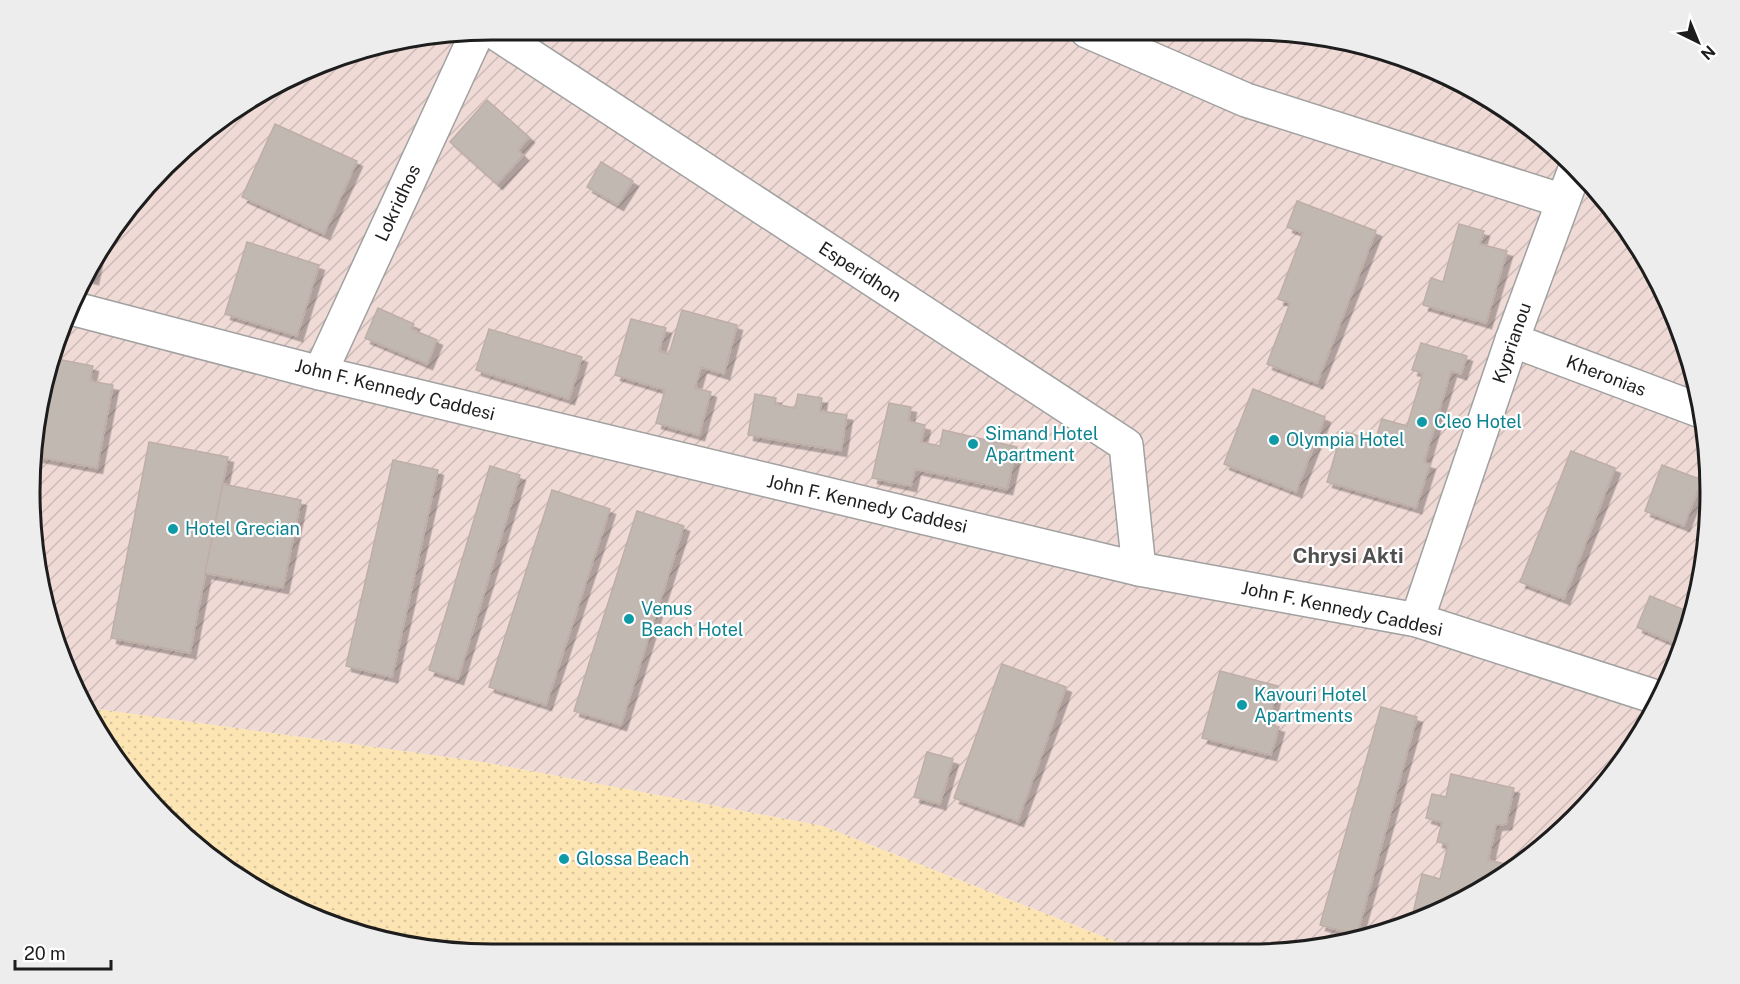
<svg xmlns="http://www.w3.org/2000/svg" width="1740" height="984" viewBox="0 0 1740 984" font-family="'Public Sans',sans-serif">
	<style>
		.military { fill: url(#military-furrows) }
		.sand { fill: url(#sand-dots) }
		.building { fill: #c2b8b2; stroke: #beaea6; stroke-width: 1.5; filter: url(#shadow) }
		.lines { fill: none; stroke-linecap: round; stroke-linejoin: round }
		.minor-casing { stroke: #a1a1a1; stroke-width: 36 }
		.minor { stroke: #fff; stroke-width: 33 }
		.culture-dot { fill: #0f9aa8; stroke: #fff; stroke-width: 2 }
		.labels { text-anchor: middle; stroke-width: 4.5; stroke-linejoin: round; paint-order: stroke }
		.street-label { font-size: 18px; fill: #1d1d1d; stroke: #fff }
		.culture-label { font-size: 18px; fill: #0d838f; stroke: #fff; text-anchor: start }
		.quarter-label { font-size: 21px; font-weight: bold; fill: #505050; stroke: #fff }
		.rim { fill: none; stroke: #1d1d1d; stroke-width: 3 }
	</style>
	<defs>
		<pattern id="military-furrows" width="10" height="10" patternUnits="userSpaceOnUse" patternTransform="scale(1.5)"><rect width="10" height="10" fill="#efdad6"/><path d="M-1 1l2-2M0 10L10 0M9 11l2-2" fill="none" stroke="#ccbbb7"/></pattern>
		<pattern id="sand-dots" width="8" height="8" patternUnits="userSpaceOnUse" patternTransform="scale(1.5)"><rect width="8" height="8" fill="#fce5b3"/><path d="M2 2h.1M6 6h.1" fill="none" stroke="#d8c49a" stroke-width="1.8" stroke-linecap="round"/></pattern>
		<filter id="shadow"><feDropShadow dx="5.5" dy="5.5" stdDeviation="0" flood-color="#0004"/></filter>
	</defs>
	<rect width="100%" height="100%" fill="#ede9e3"/>
	<polygon class="military" points="492,30 1278,31 1368,46 1479,92 1553,145 1615,211 1663,288 1694,373 1709,462 1706,553 1685,641 1648,723 1575,818 1504,876 1397,929 1308,950 1140,951 823,826 483,762 90,708 65,668 31,522 46,372 108,235 211,125 344,54"/>
	<polygon class="sand" points="90,708 483,762 823,826 1140,951 462,953 344,930 261,892 144,796"/>
	<g class="building">
		<polygon points="487,100 529,137 518,150 523,155 497,184 450,142"/>
		<polygon points="275,124 357,161 324,234 242,197"/>
		<polygon points="601,162 633,181 618,205 587,187"/>
		<polygon points="1297,201 1376,231 1317,383 1267,364 1290,303 1278,299 1303,233 1287,227"/>
		<polygon points="1459,224 1484,231 1480,244 1507,251 1486,323 1423,305 1431,278 1443,282"/>
		<polygon points="247,242 319,265 297,336 225,314"/>
		<polygon points="97,259 93,279 88,278"/>
		<polygon points="378,308 414,324 411,329 437,340 427,364 365,338"/>
		<polygon points="682,310 737,325 724,374 701,367 695,388 711,392 699,435 656,423 665,390 615,375 631,319 666,328 659,351 669,354"/>
		<polygon points="489,329 582,357 569,399 476,370"/>
		<polygon points="1421,343 1467,356 1461,374 1451,371 1424,462 1430,464 1416,508 1327,482 1342,431 1375,441 1382,419 1407,426 1423,373 1412,370"/>
		<polygon points="57,359 93,366 90,381 113,385 97,468 38,457"/>
		<polygon points="1253,389 1325,417 1296,492 1224,464"/>
		<polygon points="755,394 776,398 775,404 795,408 798,394 822,398 820,411 847,415 841,451 748,435"/>
		<polygon points="889,403 911,407 908,421 925,425 921,442 940,446 943,430 1017,447 1007,489 915,469 911,486 872,478"/>
		<polygon points="149,442 228,457 190,653 111,638"/>
		<polygon points="1571,451 1615,468 1564,599 1520,582"/>
		<polygon points="393,460 438,470 392,677 346,666"/>
		<polygon points="1662,465 1702,480 1684,526 1645,511"/>
		<polygon points="490,466 520,475 458,679 429,670"/>
		<polygon points="223,484 301,500 283,588 205,573"/>
		<polygon points="552,490 610,509 546,705 489,687"/>
		<polygon points="637,511 684,526 621,725 574,711"/>
		<polygon points="1650,596 1692,613 1683,647 1637,627"/>
		<polygon points="1002,664 1066,687 1018,821 954,798"/>
		<polygon points="1220,671 1278,686 1268,724 1279,727 1271,755 1202,738"/>
		<polygon points="1381,707 1417,717 1357,935 1320,925"/>
		<polygon points="927,752 953,759 940,804 914,797"/>
		<polygon points="1451,774 1514,788 1506,824 1496,825 1488,860 1506,864 1503,877 1411,922 1422,874 1440,879 1448,844 1437,842 1442,822 1426,818 1432,794 1446,797"/>
	</g>
	<g class="lines">
		<defs>
			<g id="minor">
				<polyline points="491,30 1126,445 1139,569"/>
				<polyline points="1087,31 1246,100 1563,201"/>
				<polyline points="75,309 320,373 1139,569 1417,620 1659,698"/>
				<polyline points="1512,340 1701,411"/>
				<polyline points="320,373 477,33"/>
				<polyline points="1417,620 1512,340 1575,169"/>
			</g>
		</defs>
		<use href="#minor" class="minor-casing"/>
		<use href="#minor" class="minor"/>
	</g>
	<g class="culture-dot">
		<circle cx="1422" cy="422" r="6"/>
		<circle cx="1274" cy="440" r="6"/>
		<circle cx="973" cy="444" r="6"/>
		<circle cx="173" cy="529" r="6"/>
		<circle cx="629" cy="619" r="6"/>
		<circle cx="1242" cy="705" r="6"/>
		<circle cx="564" cy="859" r="6"/>
	</g>
	<g class="labels">
		<g class="street-label">
			<text transform="translate(398 203) rotate(-65)" y="6">Lokridhos</text>
			<text transform="translate(860 272) rotate(33)" y="6">Esperidhon</text>
			<text transform="translate(1512 343) rotate(-71)" y="6">Kyprianou</text>
			<text transform="translate(1606 376) rotate(21)" y="6">Kheronias</text>
			<text transform="translate(395 390) rotate(14)" y="6">John F. Kennedy Caddesi</text>
			<text transform="translate(867 504) rotate(13)" y="6">John F. Kennedy Caddesi</text>
			<text transform="translate(1342 609) rotate(12)" y="6">John F. Kennedy Caddesi</text>
		</g>
		<g class="culture-label">
			<text x="1434" y="428">Cleo Hotel</text>
			<text x="985" y="440">Simand Hotel<tspan x="985" dy="21">Apartment</tspan></text>
			<text x="1286" y="446">Olympia Hotel</text>
			<text x="185" y="535">Hotel Grecian</text>
			<text x="641" y="615">Venus<tspan x="641" dy="21">Beach Hotel</tspan></text>
			<text x="1254" y="701">Kavouri Hotel<tspan x="1254" dy="21">Apartments</tspan></text>
			<text x="576" y="865">Glossa Beach</text>
		</g>
		<g class="quarter-label">
			<text x="1348" y="563">Chrysi Akti</text>
		</g>
	</g>
	<path d="M0 0H1740V984H0ZM492 40H1248A452 452 0 0 1 1700 492V492A452 452 0 0 1 1248 944H492A452 452 0 0 1 40 492V492A452 452 0 0 1 492 40Z" fill="#ededed" fill-rule="evenodd"/>
	<path class="rim" d="M492 40H1248A452 452 0 0 1 1700 492V492A452 452 0 0 1 1248 944H492A452 452 0 0 1 40 492V492A452 452 0 0 1 492 40Z"/>
	<g transform="translate(1698 42) rotate(137)" stroke="#ffffff" stroke-width="4.5" paint-order="stroke">
	<path d="M0-4.5L10 22L0 15L-10 22Z" fill="#1d1d1d"/>
	<text y="-9" font-size="16" font-weight="bold" text-anchor="middle" fill="#1d1d1d">N</text>
	</g>
	<path d="M15 960v9h96v-9" fill="none" stroke="#1d1d1d" stroke-width="3"/>
	<text x="24" y="960" font-size="18" fill="#1d1d1d" stroke="#ffffff" stroke-width="4.5" paint-order="stroke">20 m</text>
</svg>
